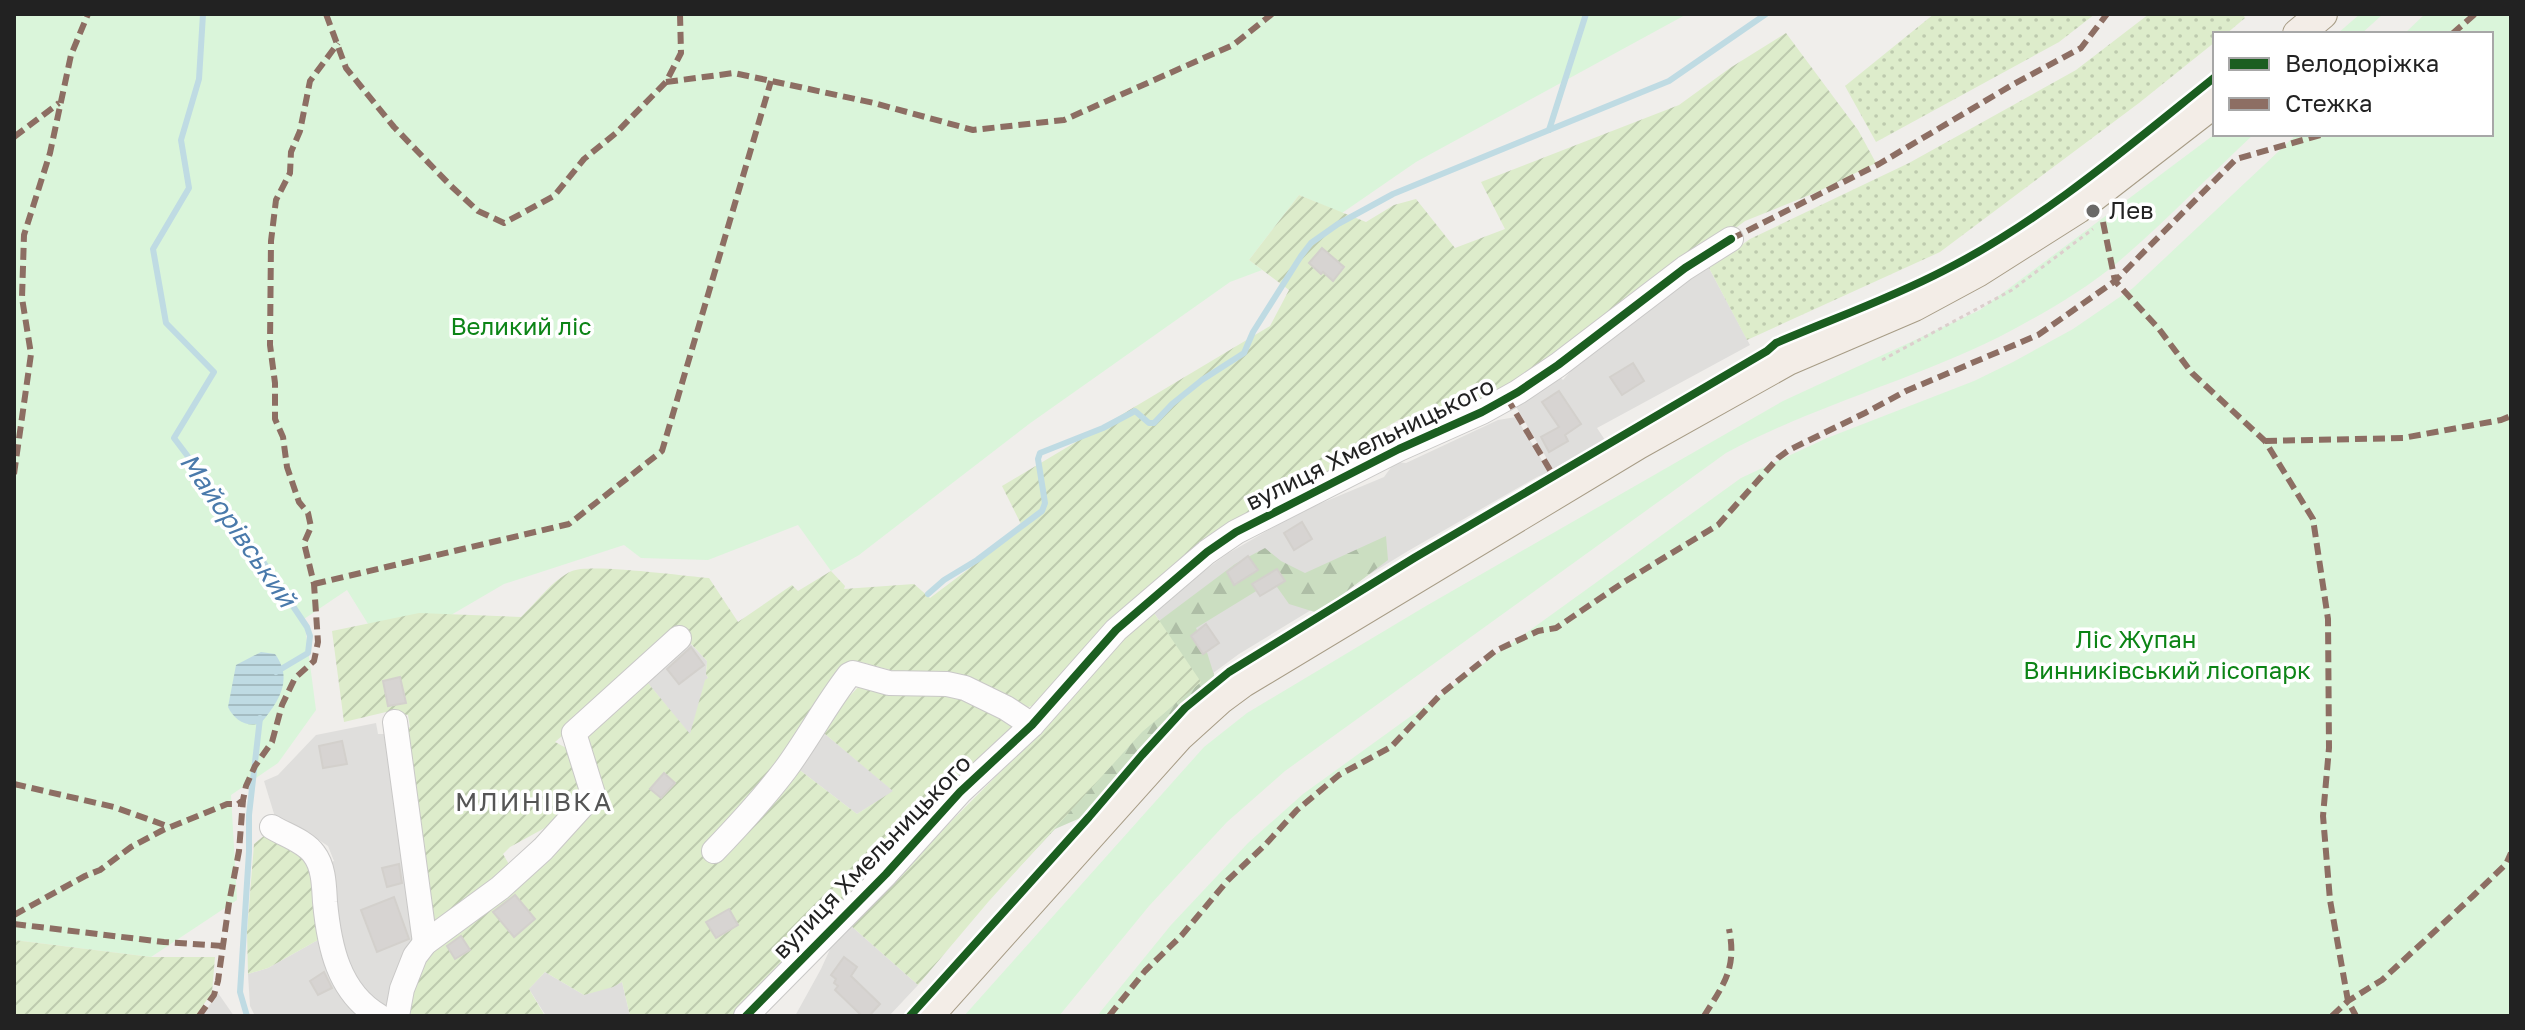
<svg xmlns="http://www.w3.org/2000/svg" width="2525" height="1030" viewBox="0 0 2525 1030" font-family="'Golos Text',sans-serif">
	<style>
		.residential { fill: #dfdedc }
		.grass { fill: url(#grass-dots) }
		.forest { fill: url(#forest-firs) }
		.park { fill: #daf5da }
		.garden { fill: url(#garden-furrows) }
		.water { fill: url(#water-rules) }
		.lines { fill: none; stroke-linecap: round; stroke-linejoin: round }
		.stream { stroke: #bfdbe3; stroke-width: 6 }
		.building { fill: #d7d4d2; stroke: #d3d0cc; stroke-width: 2 }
		.minor-casing { stroke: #c9c8c7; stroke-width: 26 }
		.major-casing { stroke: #a79c86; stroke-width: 32 }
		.path { stroke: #dccecd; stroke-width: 3; stroke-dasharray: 4 4; stroke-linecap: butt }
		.minor { stroke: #fdfcfc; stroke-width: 24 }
		.major { stroke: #f3ede7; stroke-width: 30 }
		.quiet { stroke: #8d6e63; stroke-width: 6; stroke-dasharray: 12 6; stroke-linecap: butt }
		.cycleway-casing { stroke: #fff; stroke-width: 13 }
		.cycleway { stroke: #1b5e20; stroke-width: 8 }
		.poi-dot { fill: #6a6968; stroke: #fff; stroke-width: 3 }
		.labels { text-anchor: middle; stroke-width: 7; stroke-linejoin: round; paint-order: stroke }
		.poi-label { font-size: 24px; fill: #222; stroke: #fff; text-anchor: start }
		.park-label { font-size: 24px; fill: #0c8416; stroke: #fff }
		.street-label { font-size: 24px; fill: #222; stroke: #fff }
		.water-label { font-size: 26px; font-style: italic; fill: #4a7aab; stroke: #fff }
		.neighbourhood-label { font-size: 26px; letter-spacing: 2px; fill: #555; stroke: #fff }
	</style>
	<defs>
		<pattern id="grass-dots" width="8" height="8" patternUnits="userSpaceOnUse" patternTransform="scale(2)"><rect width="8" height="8" fill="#ddeccb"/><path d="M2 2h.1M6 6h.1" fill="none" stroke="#bdcaae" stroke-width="1.8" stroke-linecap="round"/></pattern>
		<pattern id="forest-firs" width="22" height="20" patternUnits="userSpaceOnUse" patternTransform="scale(2)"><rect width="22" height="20" fill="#cbdec1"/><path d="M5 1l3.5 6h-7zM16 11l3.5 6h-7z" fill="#aebea6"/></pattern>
		<pattern id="garden-furrows" width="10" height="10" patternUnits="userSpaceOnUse" patternTransform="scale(2)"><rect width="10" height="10" fill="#ddeccb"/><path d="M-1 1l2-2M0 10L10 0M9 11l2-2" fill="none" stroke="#bdcaae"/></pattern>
		<pattern id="water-rules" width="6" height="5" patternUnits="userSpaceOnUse" patternTransform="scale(2)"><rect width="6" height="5" fill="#bfdbe3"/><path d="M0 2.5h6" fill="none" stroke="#a4bcc2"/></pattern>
	</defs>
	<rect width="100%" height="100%" fill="#f0eeeb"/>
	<g class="residential">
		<polygon points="1709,268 1750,345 1597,428 1605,440 1553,469 1515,405 1559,376 1563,380 1580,360 1684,283"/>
		<polygon points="1516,417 1549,472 1537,477 1408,551 1239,654 1201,682 1152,610 1227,554 1300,512 1384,477 1395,462 1406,463 1498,420"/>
		<polygon points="685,638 707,661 706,674 708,678 690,735 643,677"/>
		<polygon points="376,723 378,734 390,734 416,926 410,954 387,1011 346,973 324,865 334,861 328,846 319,840 317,844 275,817 264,781 278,775 316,735"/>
		<polygon points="819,729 894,791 857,814 797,768"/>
		<polygon points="849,924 918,985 889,1016 795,1016 821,969 836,936"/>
		<polygon points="325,936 347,1003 356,1016 255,1016 250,1006 248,974 268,968"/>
		<polygon points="545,972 584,995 622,982 630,1016 546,1016 529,989"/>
		<polygon points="218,993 234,1016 202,1016"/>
	</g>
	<g class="grass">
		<polygon points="1934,14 2095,14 2059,42 1876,142 1845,86"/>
		<polygon points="2149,14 2243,14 2245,18 2226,34 2215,34 2215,42 2139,103 1940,252 1747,340 1709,268 1750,239 1909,163 2076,70"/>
	</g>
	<polygon class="forest" points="1386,536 1388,560 1318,613 1289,604 1277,587 1258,590 1196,628 1205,646 1215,678 1185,704 1146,745 1085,816 1055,829 1010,877 1151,627 1235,564 1265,548 1281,561 1305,573"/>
	<g class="park">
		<polygon points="14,14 1687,14 1416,162 1342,213 1299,195 1249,260 1262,270 1230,282 1029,424 859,555 831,571 798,525 708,560 641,558 624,545 504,584 386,653 347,590 304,619 316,710 278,763 231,795 237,900 151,957 14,940"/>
		<polygon points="2360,14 2383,14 2361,34 2337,34"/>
		<polygon points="2425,14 2511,14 2511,1016 1097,1016 1171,925 1248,843 1303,794 1741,478 1827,438 1974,381 2013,362 2073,329 2133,288 2297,134 2491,134 2491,34 2404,34"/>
		<path d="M2215 134H2254C2208 177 2165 222 2117 263 2082 292 2039 316 1999 337 1910 381 1813 406 1726 453L1285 771 1227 822 1149 906 1059 1016H964L1204 747 1247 713 1426 606 1783 401 1980 310Z"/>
	</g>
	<g class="garden">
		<path d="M1786 33 1858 130 1876 163 1817 192 1745 221 1562 358 1429 426 1400 419 1372 436 1356 465 1243 518 1184 555 1181 559 1187 567 1043 703 1028 707 857 661 833 679 797 768 857 814 893 791 819 729 861 684 940 689 970 700 1018 729 775 969 776 971 732 1016H630L622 982 613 987 584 995 545 972 529 989 545 1016H405L419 964 600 795 582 732 643 677 690 734 705 680 708 678 706 674 707 661 681 633 555 742 570 750 584 787 552 824 510 847 503 854 513 871 439 927 430 922 403 731 410 727 408 715 386 712 344 722 332 631 419 613 521 617C536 603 552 580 572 571 589 563 684 576 709 578L738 622 792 585 798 591 831 571 845 586 844 589 914 584 930 598 1023 528 1002 486 1270 326 1289 290 1249 260 1299 195 1366 222 1394 205 1416 199 1455 248 1505 229 1481 182 1679 105 1730 68Z"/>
		<polygon points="1152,610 1201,682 1142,732 989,901 918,985 849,924 1045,727 1091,669"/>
		<polygon points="265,835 316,865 325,936 268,968 248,974 247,932 254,844"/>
		<polygon points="14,940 151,957 215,957 212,992 196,1016 14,1016"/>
	</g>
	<path class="water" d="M261 652 275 654C294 680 278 702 261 723 247 728 234 720 228 707L236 665Z"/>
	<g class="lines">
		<g class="stream">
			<polyline points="203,14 199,79 181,140 189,188 153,249 166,323 214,372 174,438 227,508 307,627 310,636 308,653 276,672"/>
			<polyline points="1549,130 1586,14"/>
			<polyline points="928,594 944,580 977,560 1042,511 1045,503 1038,459 1040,453 1103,428 1135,411 1149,423 1154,423 1172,404 1202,380 1244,353 1253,332 1301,256 1311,243 1338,224 1393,194 1669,81 1766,14"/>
			<polyline points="247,1016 240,992 249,852 249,815 260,718"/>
		</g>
	</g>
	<g class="building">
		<polygon points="1322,248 1344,267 1333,281 1323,272 1321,274 1309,263"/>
		<polygon points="1633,363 1644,381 1622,395 1610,377"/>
		<polygon points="1559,391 1581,424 1565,435 1568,441 1549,452 1541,437 1559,427 1542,402"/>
		<polygon points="1302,522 1312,539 1294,550 1284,533"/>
		<polygon points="1248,556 1258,570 1234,585 1227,572"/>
		<polygon points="1277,569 1285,581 1260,596 1252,584"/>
		<polygon points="1206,624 1219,643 1203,654 1191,636"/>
		<polygon points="691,647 704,665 679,684 667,669"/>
		<polygon points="400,677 406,703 388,706 383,681"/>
		<polygon points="342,741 347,764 323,768 319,746"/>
		<polygon points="664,773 675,783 661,798 650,789"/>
		<polygon points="399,864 402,883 387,887 382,868"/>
		<polygon points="515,895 535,919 514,937 493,912"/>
		<polygon points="394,897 409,939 377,952 361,910"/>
		<polygon points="729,909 738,925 716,938 706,922"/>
		<polygon points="461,936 470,950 455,959 447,946"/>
		<polygon points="844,957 857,967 851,976 880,1004 869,1016 862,1016 835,990 838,986 834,983 836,979 831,975"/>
		<polygon points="324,972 332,988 318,995 310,981"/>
	</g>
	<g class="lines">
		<defs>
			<g id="minor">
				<polyline points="395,722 425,943"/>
				<path d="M272 827C285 835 305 841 314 854 324 867 324 886 325 902 329 945 338 992 379 1016"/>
				<path d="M714 851C739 825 763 799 785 770 808 739 825 706 849 675L853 673 889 683 947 684 965 688 1006 708 1032 725"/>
				<polyline points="397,1016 402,989 415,956 425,943 500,888 543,849 593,794 574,733 679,638"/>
				<polyline points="746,1016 886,874 960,792 1032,725 1116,630 1207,552 1236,532 1299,500 1399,449 1482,412 1518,392 1558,365 1685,268 1731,239"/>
			</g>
			<g id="major">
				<polyline points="2298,34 2322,14"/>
				<polyline points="928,1016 1178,737 1220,699 1243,682 1638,444 1788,360 1914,306 1977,272 2078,208 2215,102"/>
			</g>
		</defs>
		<use href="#minor" class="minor-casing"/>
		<use href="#major" class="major-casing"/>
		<polyline class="path" points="1882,360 2012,290 2093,229"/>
		<use href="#minor" class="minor"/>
		<use href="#major" class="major"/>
		<g class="quiet">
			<polyline points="326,14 346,68 394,127 450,185 478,211 504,223 554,196 584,159 616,133 666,82 681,53 680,14"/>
			<polyline points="2452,34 2475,14"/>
			<polyline points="666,82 734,73 874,103 973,130 1064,120 1233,45 1272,14"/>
			<polyline points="14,137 59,103"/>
			<polyline points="2103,222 2115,281 2159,329 2192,373 2265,441 2313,519 2328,619 2329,748 2323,816 2330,900 2348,1001 2356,1016"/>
			<polyline points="1731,239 1879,164 2012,85 2081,48 2107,14"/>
			<polyline points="1507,398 1553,475"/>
			<polyline points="2265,441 2403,438 2501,420 2511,416"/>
			<polyline points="14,474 31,354 22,298 24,235 50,153 71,55 88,14"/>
			<polyline points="314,584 569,524 662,451 771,81"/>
			<polyline points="14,784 114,807 170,827"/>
			<polyline points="14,915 85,876 100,870 131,847 163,830 227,804 238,804 243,800 246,786 255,766 272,742 282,705 295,678 314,661 318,642 314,584 304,543 311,527 308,513 299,502 287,467 283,437 275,419 275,383 270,345 271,241 276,200 290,173 291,152 300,131 310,81 338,43"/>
			<polyline points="14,924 164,942 224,946"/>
			<polyline points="199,1016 214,995 218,981 229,903 239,851 243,800"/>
			<polyline points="1109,1016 1145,971 1182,935 1228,880 1265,845 1297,810 1339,775 1391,747 1441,694 1495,651 1538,631 1556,628 1624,582 1718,525 1778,458 1789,450 1865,413 1906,391 2038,335 2115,281 2236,159 2324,134"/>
			<path d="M1704 1016C1724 984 1737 968 1729 929"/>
			<polyline points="2332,1016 2348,1001 2382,980 2473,896 2506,864 2511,853"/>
		</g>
		<defs>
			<g id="cycleway">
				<polyline points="746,1016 886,874 960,792 1032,725 1116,630 1207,552 1236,532 1299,500 1399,449 1482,412 1518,392 1558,365 1685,268 1731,239"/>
				<path d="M910 1016 1089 817 1142 755 1185 708 1229 672 1414 558 1767 351 1776 343C1832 319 1889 299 1943 271 2042 221 2129 146 2215 77"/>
			</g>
		</defs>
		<use href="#cycleway" class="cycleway-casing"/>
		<use href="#cycleway" class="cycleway"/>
	</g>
	<circle class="poi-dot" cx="2093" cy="211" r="8"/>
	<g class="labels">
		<g class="poi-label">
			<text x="2109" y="219">Лев</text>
		</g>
		<g class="park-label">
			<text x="521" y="335">Великий ліс</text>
			<text x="2136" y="648">Ліс Жупан</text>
			<text x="2167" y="679">Винниківський лісопарк</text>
		</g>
		<g class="street-label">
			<text transform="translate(1370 444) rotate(-26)" y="8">вулиця Хмельницького</text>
			<text transform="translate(872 857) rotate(-46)" y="8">вулиця Хмельницького</text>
		</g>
		<g class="water-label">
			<text transform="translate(238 530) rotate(55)" y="9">Майорівський</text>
		</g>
		<g class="neighbourhood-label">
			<text x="534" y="811">МЛИНІВКА</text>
		</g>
	</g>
	<rect width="2525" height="1030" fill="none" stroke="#222222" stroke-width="32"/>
	<rect x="2213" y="32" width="280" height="104" fill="#ffffff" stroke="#a7a7a7" stroke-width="2"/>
	<rect x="2229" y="58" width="40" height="12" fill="#1b5e20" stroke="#a7a7a7" stroke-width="2"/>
	<text x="2285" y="72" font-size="24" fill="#222222">Велодоріжка</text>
	<rect x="2229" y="98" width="40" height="12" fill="#8d6e63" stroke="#a7a7a7" stroke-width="2"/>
	<text x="2285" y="112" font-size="24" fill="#222222">Стежка</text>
</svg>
